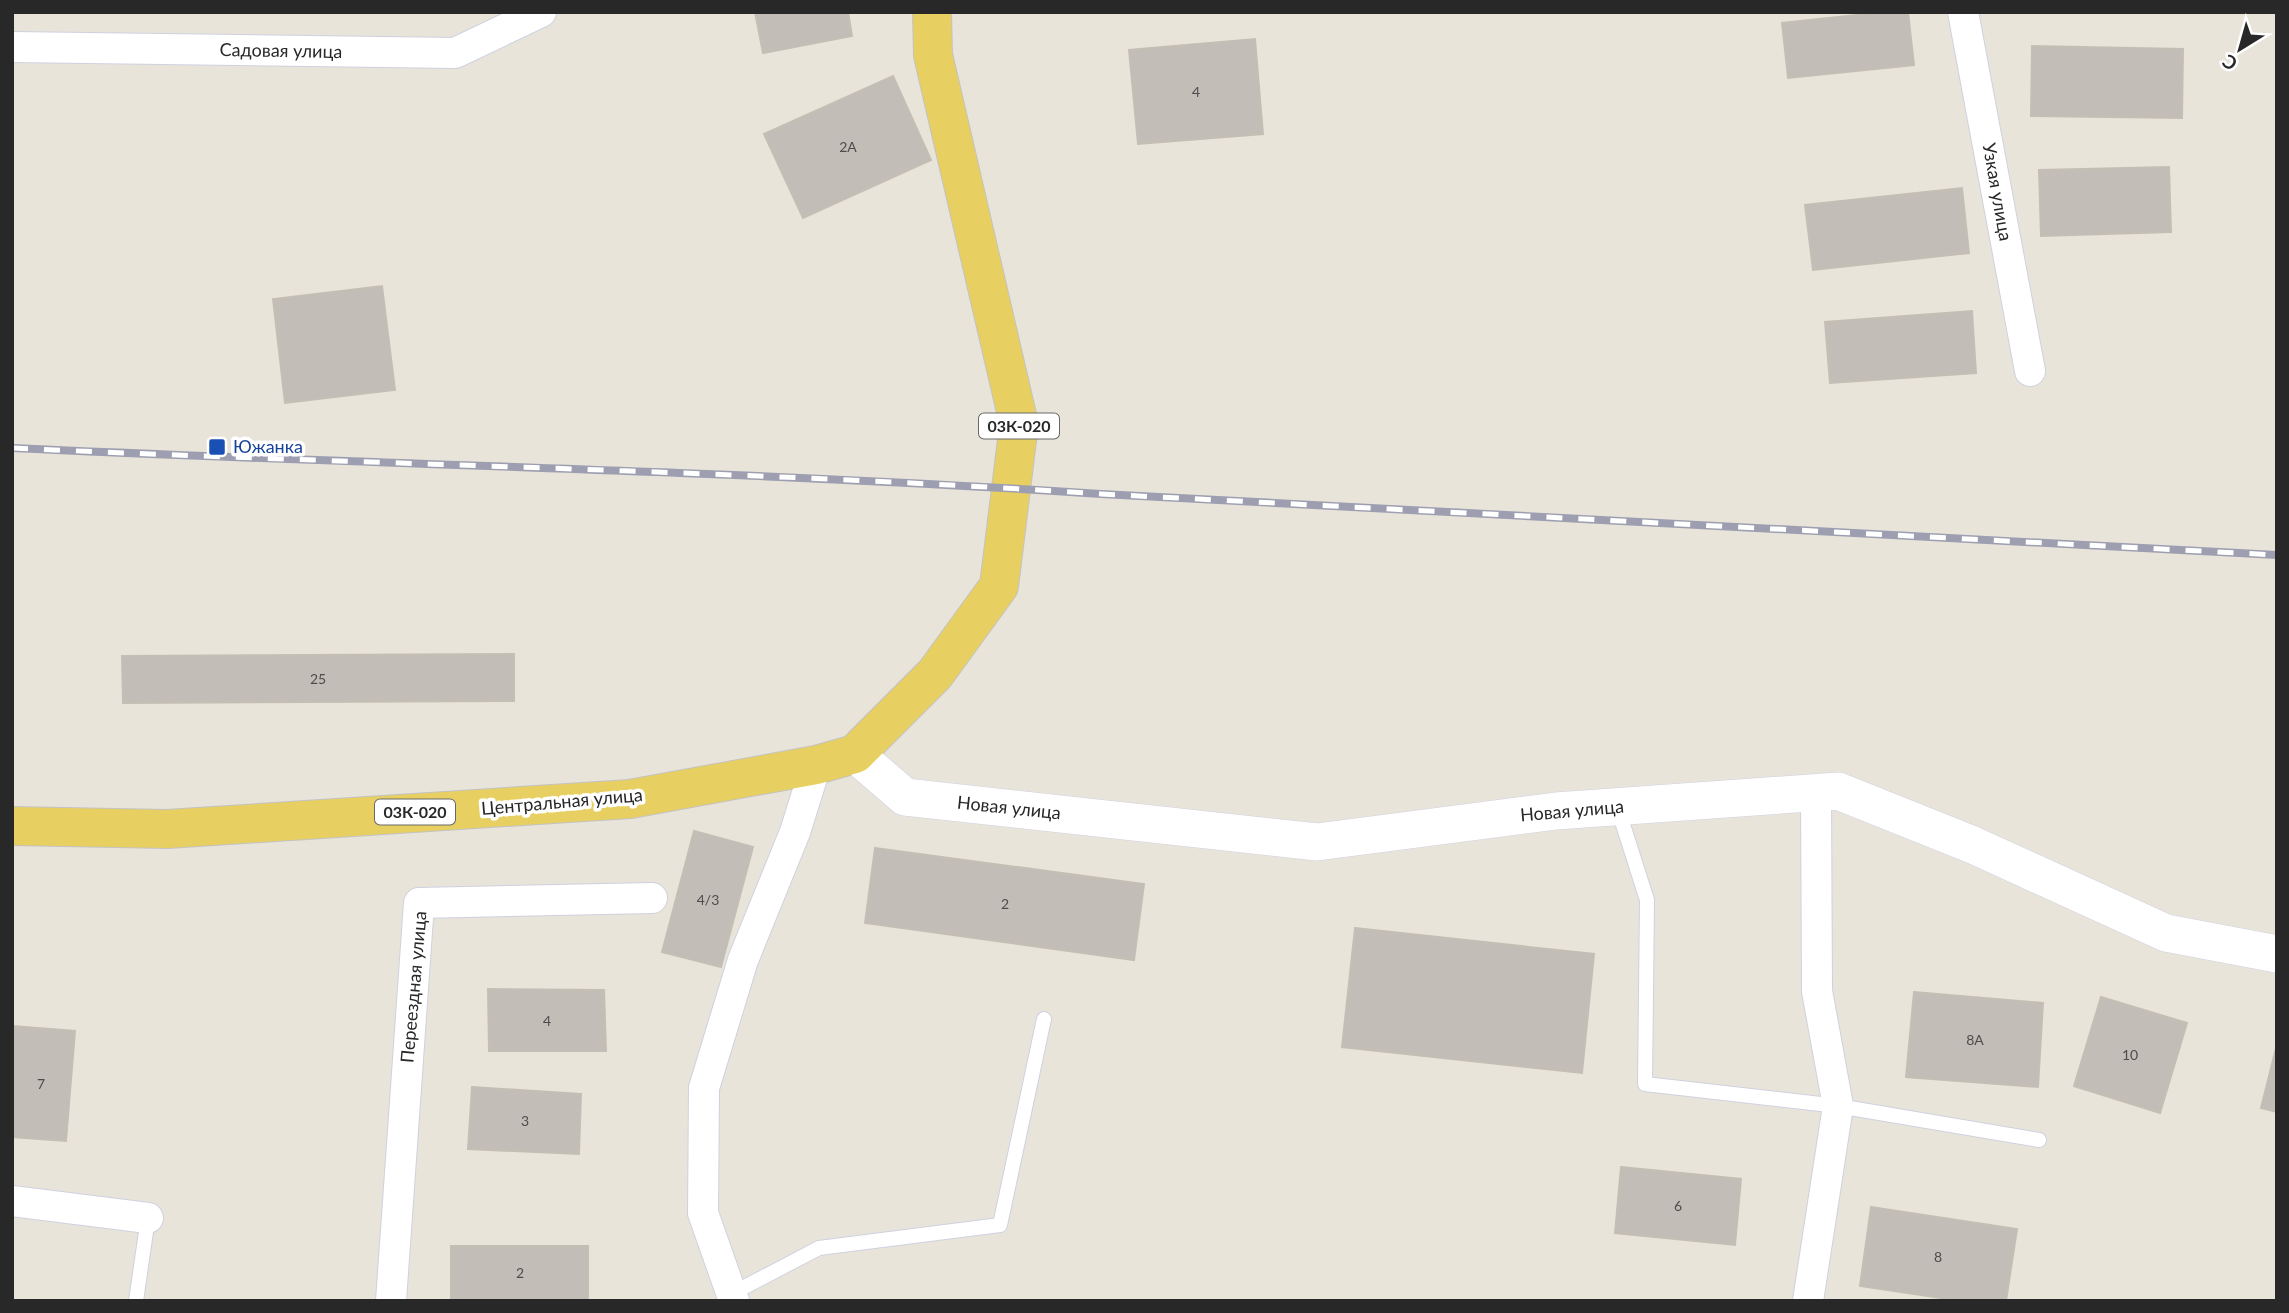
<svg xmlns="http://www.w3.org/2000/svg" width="2289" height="1313" viewBox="0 0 2289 1313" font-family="Lato,sans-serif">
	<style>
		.building { fill: #c2bdb7; stroke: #c4bfb4; stroke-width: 2 }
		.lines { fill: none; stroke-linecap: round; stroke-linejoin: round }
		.service-casing { stroke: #cfd1e0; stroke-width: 16 }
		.minor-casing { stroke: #cfd1e0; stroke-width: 32 }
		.tertiary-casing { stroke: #cfd1e0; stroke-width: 38 }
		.primary-casing { stroke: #c3c3c3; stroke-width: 40 }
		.service { stroke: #fff; stroke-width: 14 }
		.minor { stroke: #fff; stroke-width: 30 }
		.tertiary { stroke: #fff; stroke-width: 37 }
		.primary { stroke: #e7d061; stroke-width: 38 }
		.rail-casing { stroke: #9d9fb1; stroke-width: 8 }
		.rail { stroke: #fff; stroke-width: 5; stroke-dasharray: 16; stroke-linecap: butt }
		.transit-dot { fill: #1a4fb4; stroke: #fff; stroke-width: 2.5 }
		.labels { text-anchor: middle; stroke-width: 7; stroke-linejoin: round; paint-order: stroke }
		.number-label { font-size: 14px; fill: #4e4d4c }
		.shield { fill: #fff; stroke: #686868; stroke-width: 2 }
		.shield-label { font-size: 16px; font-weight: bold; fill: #282828 }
		.street-label { font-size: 18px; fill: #282828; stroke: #fff }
		.transit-label { font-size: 18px; fill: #164399; stroke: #fff; text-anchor: start }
	</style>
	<rect width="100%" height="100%" fill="#e9e4da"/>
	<g class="building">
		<polygon points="755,12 848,12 852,36 763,53"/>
		<polygon points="1885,12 1908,12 1914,65 1788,78 1782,23"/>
		<polygon points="1255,39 1263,134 1138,144 1129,50"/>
		<polygon points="2032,46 2183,49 2182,118 2031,116"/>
		<polygon points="893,76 931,160 803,218 764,134"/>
		<polygon points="2169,167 2171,232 2041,236 2039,170"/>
		<polygon points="1962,188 1969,253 1813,270 1805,205"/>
		<polygon points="382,286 395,390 285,403 273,299"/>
		<polygon points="1972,311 1976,373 1830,383 1825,322"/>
		<polygon points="514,654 514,701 123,703 122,656"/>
		<polygon points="694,831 753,847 721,967 662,952"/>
		<polygon points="875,848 1144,884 1134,960 865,923"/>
		<polygon points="1355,928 1594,954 1582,1073 1342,1047"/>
		<polygon points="488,989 604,990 606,1051 489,1051"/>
		<polygon points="1914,992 2043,1003 2038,1087 1906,1077"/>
		<polygon points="2101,997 2187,1023 2160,1113 2074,1086"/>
		<polygon points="12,1026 75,1031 66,1141 12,1137"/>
		<polygon points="2277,1044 2277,1112 2261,1108"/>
		<polygon points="472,1087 581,1094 579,1154 468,1149"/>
		<polygon points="1621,1167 1741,1179 1735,1245 1615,1233"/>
		<polygon points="1871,1207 2017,1229 2006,1301 1961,1301 1860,1286"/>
		<polygon points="451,1246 588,1246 588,1300 451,1301"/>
	</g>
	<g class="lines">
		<defs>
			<g id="service">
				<polyline points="1618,809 1647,900 1645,1084 1838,1106 2039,1140"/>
				<polyline points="731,1294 819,1248 1000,1225 1044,1019"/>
				<polyline points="136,1301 148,1218"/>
			</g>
			<g id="minor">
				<polyline points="1963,12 2030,371"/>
				<polyline points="12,47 455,53 541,12"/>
				<polyline points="12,1201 148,1218"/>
				<polyline points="391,1301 419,903 652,898"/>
				<polyline points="734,1301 703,1213 704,1088 743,960 795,832 816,765"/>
				<polyline points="1808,1301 1838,1106 1817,991 1816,793"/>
			</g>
			<polyline id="tertiary" points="855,754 905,797 1317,842 1556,811 1838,791 1973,845 2166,933 2277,954"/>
			<polyline id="primary" points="12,826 167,829 630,799 816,765 855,754 935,674 999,586 1019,424 933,55 932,12"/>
		</defs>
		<use href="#service" class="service-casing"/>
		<use href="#minor" class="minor-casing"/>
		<use href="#tertiary" class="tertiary-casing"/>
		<use href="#primary" class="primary-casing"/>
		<use href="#service" class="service"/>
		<use href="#minor" class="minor"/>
		<use href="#tertiary" class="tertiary"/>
		<use href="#primary" class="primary"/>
		<defs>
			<path id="rail" d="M12 448C375 465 738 470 1101 494L2277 555"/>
		</defs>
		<use href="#rail" class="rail-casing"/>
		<use href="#rail" class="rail"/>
	</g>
	<rect class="transit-dot" x="208" y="438" width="18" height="18" rx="3.5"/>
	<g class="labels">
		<g class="number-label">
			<text x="1196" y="97">4</text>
			<text x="848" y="152">2А</text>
			<text x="318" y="684">25</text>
			<text x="708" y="905">4/3</text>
			<text x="1005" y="909">2</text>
			<text x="547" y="1026">4</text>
			<text x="1975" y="1045">8А</text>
			<text x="2130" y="1060">10</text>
			<text x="41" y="1089">7</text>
			<text x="525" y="1126">3</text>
			<text x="1678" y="1211">6</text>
			<text x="1938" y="1262">8</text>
			<text x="520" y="1278">2</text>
		</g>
		<g class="shield">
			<rect x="979" y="413.5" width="80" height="25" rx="5"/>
			<rect x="375" y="799.5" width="80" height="25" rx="5"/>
		</g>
		<g class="shield-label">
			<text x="1019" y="432">03К-020</text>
			<text x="415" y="818">03К-020</text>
		</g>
		<g class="street-label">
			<text transform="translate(281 51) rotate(1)" y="6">Садовая улица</text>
			<text transform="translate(1997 192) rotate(80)" y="6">Узкая улица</text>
			<text transform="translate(562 802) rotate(-5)" y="6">Центральная улица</text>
			<text transform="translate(1009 808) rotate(6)" y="6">Новая улица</text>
			<text transform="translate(1572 811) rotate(-5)" y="6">Новая улица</text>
			<text transform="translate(414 987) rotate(-85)" y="6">Переездная улица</text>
		</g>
		<g class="transit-label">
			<text x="233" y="453">Южанка</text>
		</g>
	</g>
	<rect width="2289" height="1313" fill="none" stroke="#282828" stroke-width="28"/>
	<g transform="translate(2240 49) rotate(217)" stroke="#ffffff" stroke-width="5" paint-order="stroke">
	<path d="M0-5L12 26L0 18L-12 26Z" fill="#282828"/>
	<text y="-10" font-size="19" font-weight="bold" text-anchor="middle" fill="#282828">С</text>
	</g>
</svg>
